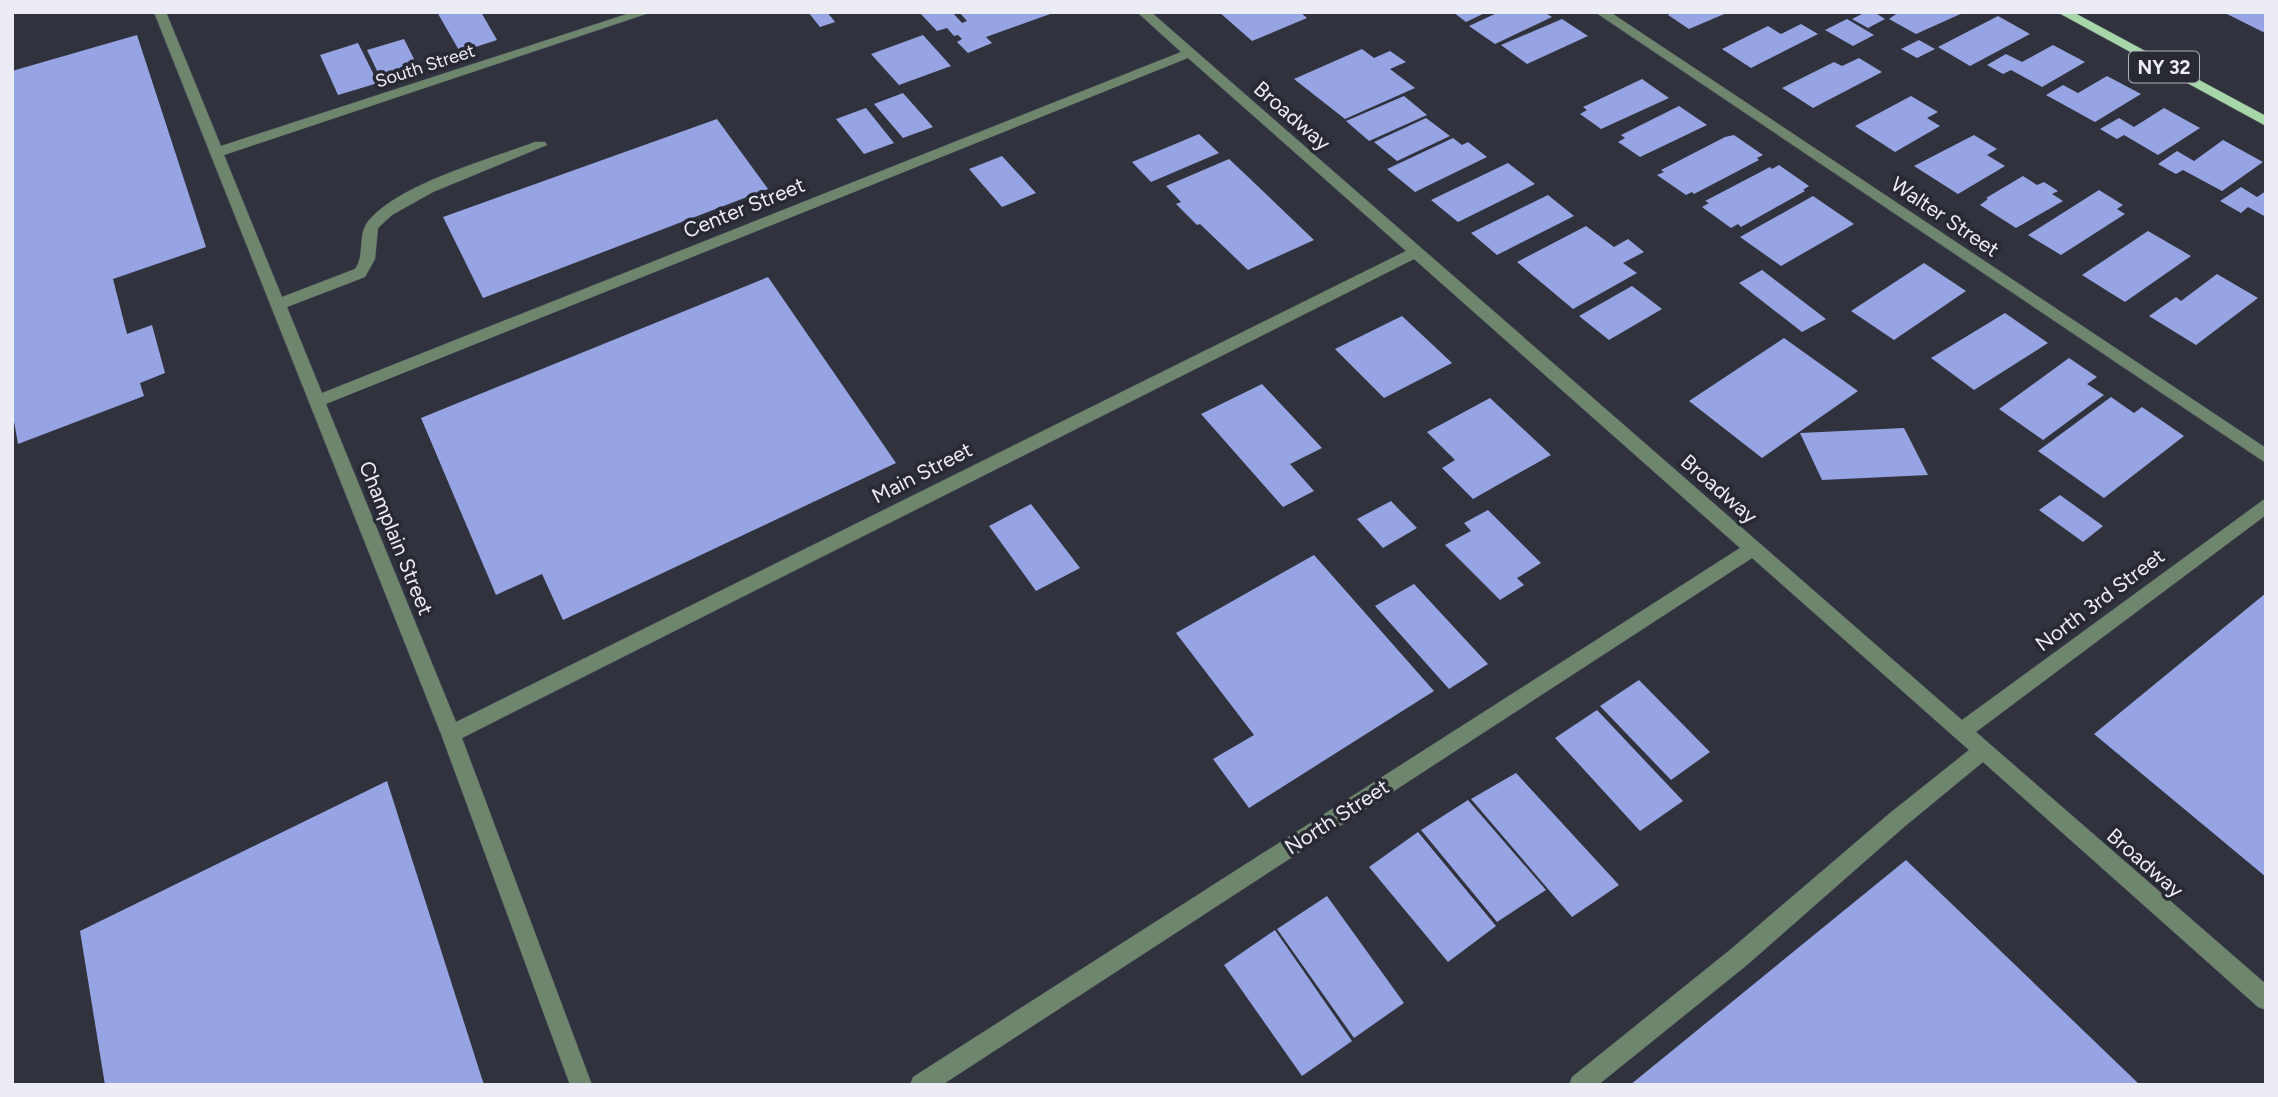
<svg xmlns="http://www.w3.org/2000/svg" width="2278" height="1097" viewBox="0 0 2278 1097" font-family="Figtree,sans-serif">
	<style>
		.building { fill: #97a4e4 }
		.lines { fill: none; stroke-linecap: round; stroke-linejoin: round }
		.minor-casing { stroke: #4e515b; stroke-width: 1 }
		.major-casing { stroke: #4e515b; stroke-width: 1 }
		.minor { fill: #6e856e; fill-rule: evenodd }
		.major { fill: #a7d6a8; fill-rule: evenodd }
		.labels { text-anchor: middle; stroke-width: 7; stroke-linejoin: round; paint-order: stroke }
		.far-street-label { font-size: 18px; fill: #ebecf4; stroke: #272933 }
		.shield { fill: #272933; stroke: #b0b2ba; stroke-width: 2 }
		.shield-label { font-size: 19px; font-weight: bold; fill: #ebecf4 }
		.street-label { font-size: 21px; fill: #ebecf4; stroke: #272933 }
	</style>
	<rect width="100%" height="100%" fill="#30333e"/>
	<g class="building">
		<polygon points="437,12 481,12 497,40 460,52"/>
		<polygon points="808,12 827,12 835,22 820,27"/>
		<polygon points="919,12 952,12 962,23 967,21 959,12 1053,13 986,37 992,43 968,53 957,42 962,39 958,35 954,36 947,28 937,31"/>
		<polygon points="1219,12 1300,12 1307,18 1252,41"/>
		<polygon points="1453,12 1487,12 1466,22"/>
		<polygon points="1499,12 1544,12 1552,17 1495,44 1469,26"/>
		<polygon points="1673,12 1729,12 1689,29 1668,15"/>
		<polygon points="1866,12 1874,12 1885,19 1868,28 1852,19"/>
		<polygon points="1899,12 1965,12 1916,34 1889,19"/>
		<polygon points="2223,12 2266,12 2266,31 2263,32"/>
		<polygon points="1998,16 2030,34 1970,66 1938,47"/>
		<polygon points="1562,19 1588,36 1527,64 1501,45"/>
		<polygon points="1847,19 1874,35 1853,46 1825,30"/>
		<polygon points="1801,24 1818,34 1751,68 1722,49 1768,26 1781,34"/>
		<polygon points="137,35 206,247 113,279 127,334 152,325 165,373 140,383 144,396 18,444 12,410 12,71"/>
		<polygon points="923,35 951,66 899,85 871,54"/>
		<polygon points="404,39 419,69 382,81 367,50"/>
		<polygon points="1919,40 1935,49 1917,58 1901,49"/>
		<polygon points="358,43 378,83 338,95 320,55"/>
		<polygon points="2053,45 2085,62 2042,87 2011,70 2003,74 1987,65 2006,54 2022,62"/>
		<polygon points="1362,49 1374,58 1390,51 1406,62 1390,69 1415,88 1345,119 1294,79"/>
		<polygon points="1859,58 1882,72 1813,108 1782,88 1834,62 1842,66"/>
		<polygon points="2107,76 2141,94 2095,122 2046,95 2063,85 2078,93"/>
		<polygon points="1642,79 1669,98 1601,129 1580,114 1587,110 1583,107"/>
		<polygon points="903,93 933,127 903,138 874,104"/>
		<polygon points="1404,96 1427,115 1369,141 1346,121"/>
		<polygon points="1911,96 1938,112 1927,118 1940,126 1895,152 1855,126"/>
		<polygon points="1679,106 1707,125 1640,157 1618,142 1625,138 1621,135"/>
		<polygon points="866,108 894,143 864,154 836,119"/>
		<polygon points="2164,108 2200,128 2158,155 2124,135 2117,139 2100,129 2119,118 2134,127"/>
		<polygon points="1426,118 1450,136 1397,161 1374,142"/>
		<polygon points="717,119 768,189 483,298 443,217"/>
		<polygon points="1199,134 1219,153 1151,182 1132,162"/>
		<polygon points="1734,135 1763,155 1757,158 1759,160 1694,194 1692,192 1686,195 1657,175 1664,172 1661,170 1725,137"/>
		<polygon points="1974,135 1997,149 1987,155 2005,166 1958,194 1914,166"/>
		<polygon points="1453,138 1462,145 1468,142 1487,157 1415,192 1387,169"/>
		<polygon points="2223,140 2263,162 2222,191 2183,170 2176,174 2158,164 2177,151 2194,161"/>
		<polygon points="1002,156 1036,193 1002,207 969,169"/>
		<polygon points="1229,159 1245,174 1314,240 1248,270 1200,224 1197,225 1176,204 1181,202 1166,186"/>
		<polygon points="1508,163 1535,184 1458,222 1431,200"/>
		<polygon points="1779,165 1809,186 1803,190 1805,191 1741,227 1738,224 1731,228 1702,207 1709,203 1705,201 1770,167 1772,169"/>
		<polygon points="2023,176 2037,185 2044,182 2058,191 2052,194 2063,201 2016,228 1980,205 1988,199 1986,198"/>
		<polygon points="2241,187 2257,197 2266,191 2266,217 2248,207 2241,213 2220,201"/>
		<polygon points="2099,190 2123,205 2117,209 2125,214 2061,255 2028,235"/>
		<polygon points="1548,195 1574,216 1497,255 1471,233"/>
		<polygon points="1813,196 1854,224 1781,266 1740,237"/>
		<polygon points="1586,226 1614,247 1628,239 1644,252 1623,263 1637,273 1573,309 1517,262"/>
		<polygon points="2148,231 2191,256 2125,302 2082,275"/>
		<polygon points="1924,263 1966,291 1894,340 1851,311"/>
		<polygon points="1762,270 1826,319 1802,332 1739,283"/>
		<polygon points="2217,274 2258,298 2196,345 2149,316 2176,297 2181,301"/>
		<polygon points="768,277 896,463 563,620 542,574 496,595 421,418"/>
		<polygon points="1632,286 1662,309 1609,340 1579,316"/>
		<polygon points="2005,313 2048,343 1974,390 1931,358"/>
		<polygon points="1402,316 1452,363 1384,398 1335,349"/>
		<polygon points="1784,338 1858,391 1762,458 1689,401"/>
		<polygon points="2069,358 2097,377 2087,384 2104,395 2043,440 1999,409"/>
		<polygon points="1262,384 1322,448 1290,464 1314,491 1283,507 1201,414"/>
		<polygon points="2111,397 2134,413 2142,407 2184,436 2104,498 2038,451"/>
		<polygon points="1490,398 1551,455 1473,499 1442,468 1455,460 1427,432"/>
		<polygon points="1904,428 1928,475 1822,480 1800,433"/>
		<polygon points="2060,495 2103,526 2083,542 2039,510"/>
		<polygon points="1391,501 1417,528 1383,548 1357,519"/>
		<polygon points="1031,504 1080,568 1036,591 989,526"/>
		<polygon points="1488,510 1541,563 1517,578 1524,585 1500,600 1445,545 1471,531 1464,523"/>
		<polygon points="1314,555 1434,691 1249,808 1213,759 1254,735 1176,633"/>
		<polygon points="1414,584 1488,664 1449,689 1375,606"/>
		<polygon points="2266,593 2266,877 2094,734"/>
		<polygon points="1639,680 1710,752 1671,780 1600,706"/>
		<polygon points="1597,710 1683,801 1640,831 1555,738"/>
		<polygon points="1516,773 1619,885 1572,917 1471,799"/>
		<polygon points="387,781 484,1085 105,1085 80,931"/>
		<polygon points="1468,800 1546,890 1497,922 1421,830"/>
		<polygon points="1418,832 1496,926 1448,962 1369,867"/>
		<polygon points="1906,860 2140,1085 1630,1085"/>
		<polygon points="1327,896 1404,1003 1354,1038 1277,929"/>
		<polygon points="1275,930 1352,1041 1302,1076 1224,965"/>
	</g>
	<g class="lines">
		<defs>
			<g id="minor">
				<path d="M154 12H166L221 146 633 12H652L224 155 282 297 355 269C366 254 356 234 370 219 402 183 490 159 535 142H545L547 145 433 192 392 215 378 228 375 259 365 277 287 307 322 393 1181 52 1137 12H1151L1962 720 2266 498V515L1976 732 2266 984V1010L2258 1007 1983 762 1904 827 1747 965 1598 1085H1569L1572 1077 1731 949 1890 813 1969 750 1752 558 942 1085H910L913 1077 1740 548 1414 259 462 738 592 1085H570L441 734ZM1188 58 1406 251 456 722 326 404Z"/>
				<polygon points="1595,12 1610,12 2266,448 2266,463"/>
			</g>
			<polygon id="major" points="2057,12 2073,12 2266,116 2266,126"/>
		</defs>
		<use href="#minor" class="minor-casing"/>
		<use href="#major" class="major-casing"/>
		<use href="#minor" class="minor"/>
		<use href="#major" class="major"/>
	</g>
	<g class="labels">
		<g class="far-street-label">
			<text transform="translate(425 66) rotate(-18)" y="6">South Street</text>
		</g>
		<rect class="shield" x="2129" y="51.5" width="70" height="31" rx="5"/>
		<g class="shield-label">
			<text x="2164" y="74">NY 32</text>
		</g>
		<g class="street-label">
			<text transform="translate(1292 116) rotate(41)" y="7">Broadway</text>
			<text transform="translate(744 208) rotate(-22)" y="7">Center Street</text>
			<text transform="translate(1945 217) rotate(34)" y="7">Walter Street</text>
			<text transform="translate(922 473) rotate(-27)" y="7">Main Street</text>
			<text transform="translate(1719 489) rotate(41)" y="7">Broadway</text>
			<text transform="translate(396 538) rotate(68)" y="7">Champlain Street</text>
			<text transform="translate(2100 600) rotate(-37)" y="7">North 3rd Street</text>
			<text transform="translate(1337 817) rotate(-33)" y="7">North Street</text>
			<text transform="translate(2145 863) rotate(41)" y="7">Broadway</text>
		</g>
	</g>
	<rect width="2278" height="1097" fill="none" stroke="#ebecf4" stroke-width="28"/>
</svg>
